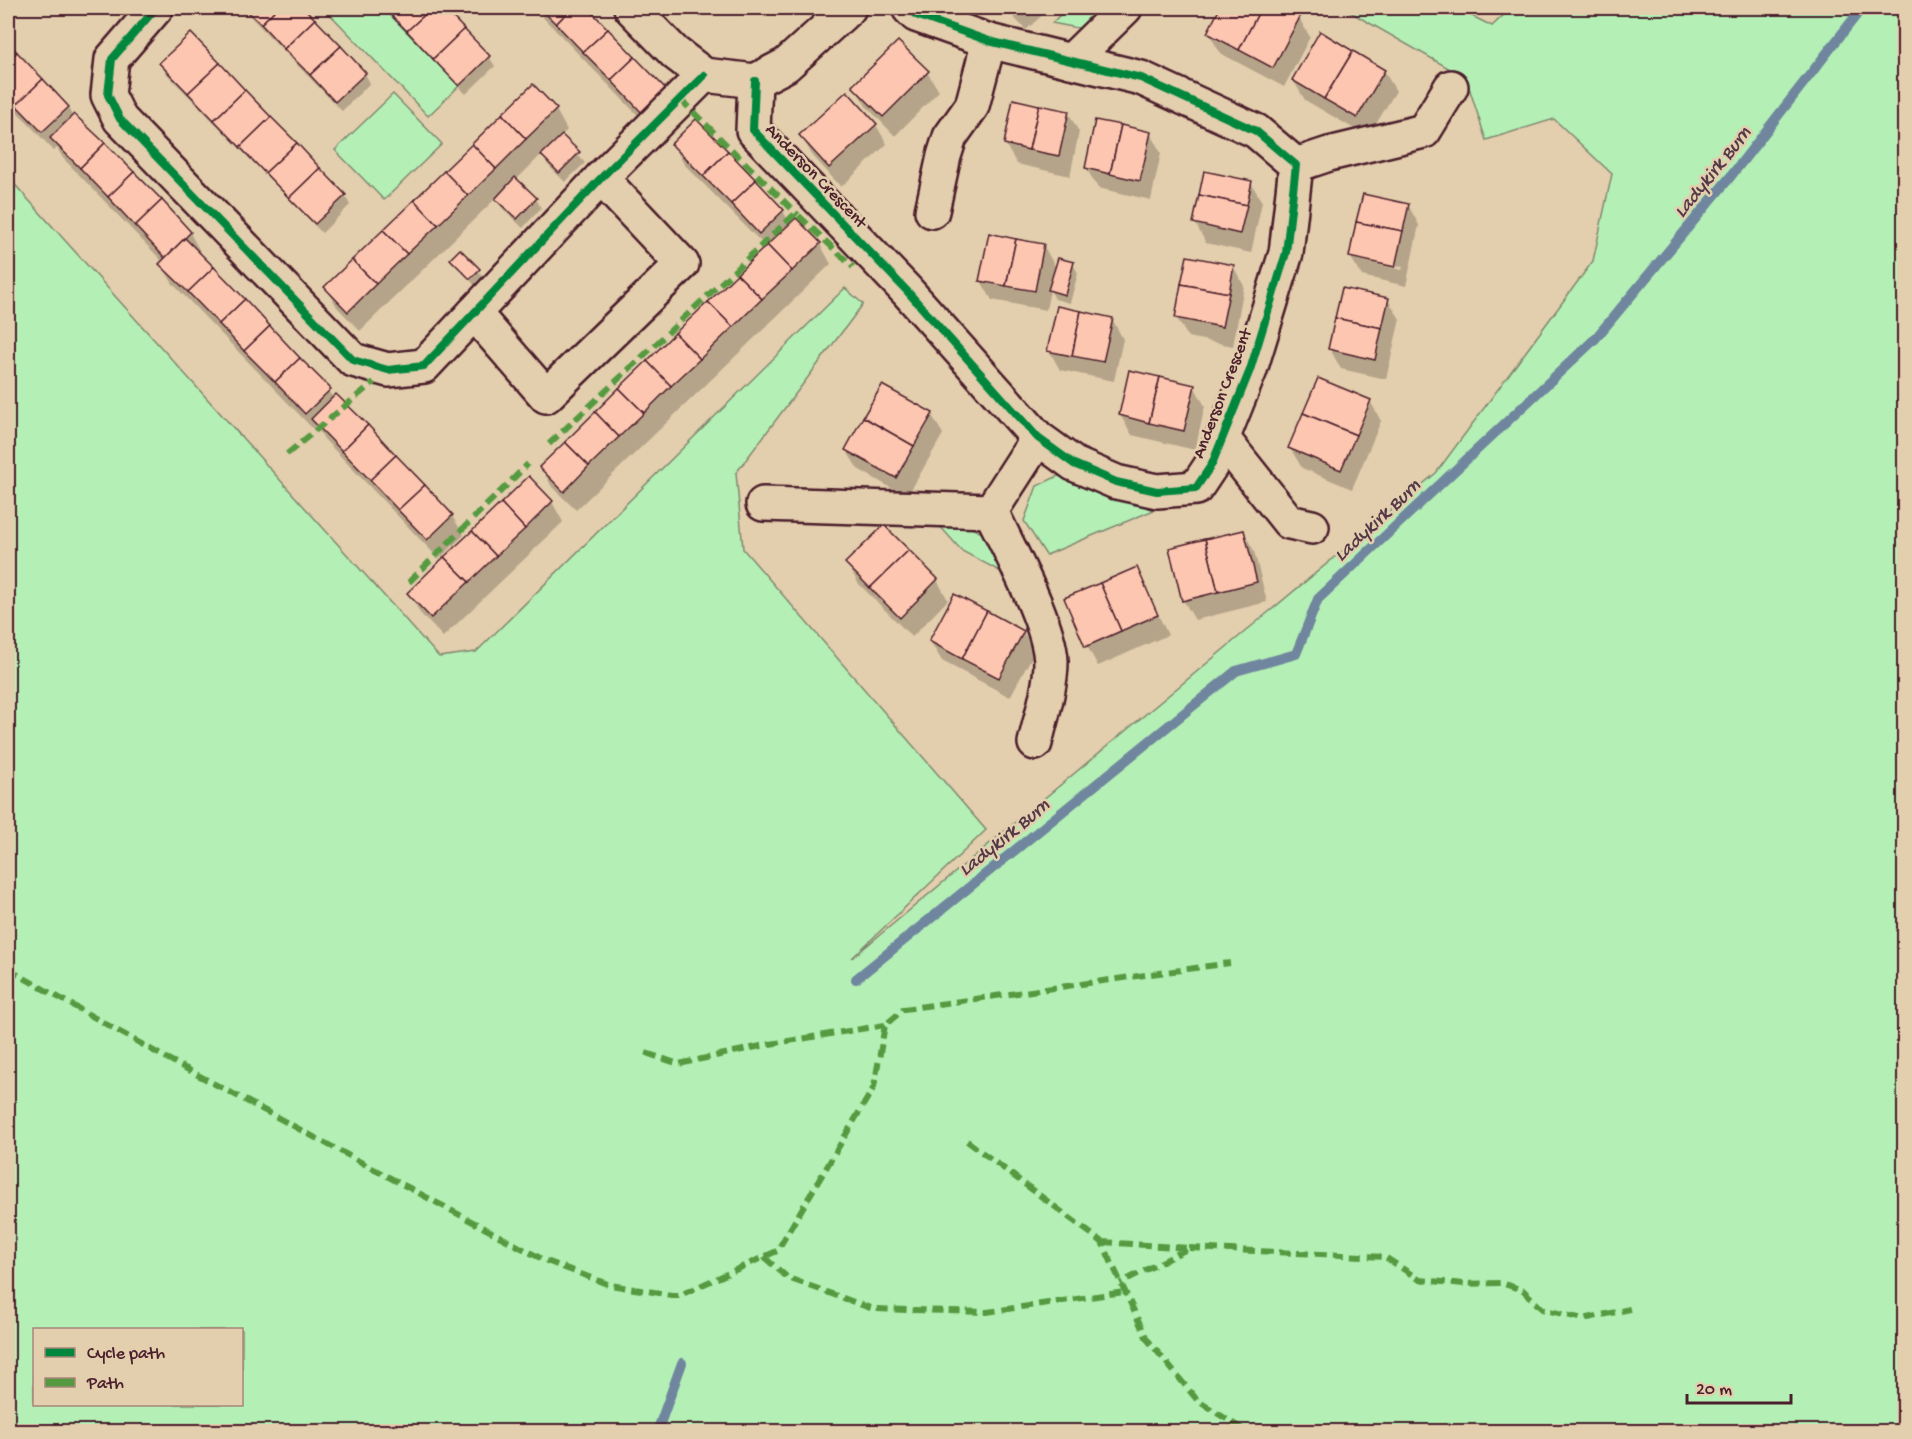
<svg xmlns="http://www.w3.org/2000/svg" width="1912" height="1439" viewBox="0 0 1912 1439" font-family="'Gochi Hand',sans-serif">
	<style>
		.green { fill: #b4f0b5; stroke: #7f8870; stroke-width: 1.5; fill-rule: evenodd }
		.shadow { fill: #0003; fill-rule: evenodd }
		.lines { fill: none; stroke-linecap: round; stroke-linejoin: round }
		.stream { stroke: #70869e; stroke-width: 10 }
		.building { fill: #fdc6b0; stroke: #4a1f2b; stroke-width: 1.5 }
		.minor-casing { stroke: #4a1f2b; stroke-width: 38 }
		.minor { stroke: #e3cead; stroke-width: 33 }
		.quiet { stroke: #559a41; stroke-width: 6; stroke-dasharray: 12 6; stroke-linecap: butt }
		.cycleway-casing { stroke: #e3cead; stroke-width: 11 }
		.cycleway { stroke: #00873e; stroke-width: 8 }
		.labels { text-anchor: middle; stroke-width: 5; stroke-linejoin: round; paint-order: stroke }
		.street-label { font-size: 18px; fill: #4a1f2b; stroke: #e3cead }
		.water-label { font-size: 20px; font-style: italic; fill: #543948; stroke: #e3cead }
	</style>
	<rect width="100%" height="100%" fill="#e3cead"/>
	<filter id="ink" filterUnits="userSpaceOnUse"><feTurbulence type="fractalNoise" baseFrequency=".0167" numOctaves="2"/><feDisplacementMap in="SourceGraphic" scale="12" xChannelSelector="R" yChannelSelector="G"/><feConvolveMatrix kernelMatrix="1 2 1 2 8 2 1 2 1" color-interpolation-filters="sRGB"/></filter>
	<g filter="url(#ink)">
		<g class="green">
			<polygon points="324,8 384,8 459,86 428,116"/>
			<polygon points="1067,8 1116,8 1093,31 1052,23"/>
			<path d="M1343 8H1456L1492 26 1511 8H1904V1431H8V177L439 657 476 652 845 288 863 304 736 473 743 549 986 830 852 958 1436 473 1593 261 1612 174 1554 119 1486 140 1466 78ZM34 1330H242V1404H34Z"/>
			<polygon points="393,94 442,144 384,200 335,150"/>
			<polygon points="1058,476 1093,484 1154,510 1046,555 1024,521 1037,486"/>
			<polygon points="931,516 956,521 993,538 1007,575 962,551"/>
		</g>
		<g class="shadow">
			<polygon points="242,8 302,8 365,74 370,83 342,111"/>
			<polygon points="382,8 442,8 489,57 495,66 466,94"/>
			<polygon points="534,8 585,8 666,91 655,133"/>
			<polygon points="1005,8 1050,8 1026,30"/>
			<polygon points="1222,8 1279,8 1299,18 1310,37 1284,87 1220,53 1209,33"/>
			<polygon points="8,45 68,108 73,117 190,233 201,253 199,255 334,398 452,516 464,535 439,559 324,439 319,431 317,433 173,284 161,264 163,262 63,158 57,148 54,151 8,102"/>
			<polygon points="161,63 345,196 350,205 322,233 166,73"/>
			<polygon points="1384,71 1396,91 1368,137 1305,100 1293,80"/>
			<polygon points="927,72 939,91 895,136 866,106 854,86"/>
			<polygon points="556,110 567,130 561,136 585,163 565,182 548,165 542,154 516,180 536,199 541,208 523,228 502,208 496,198 360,331 337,307 326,287"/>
			<polygon points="1068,112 1079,132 1070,176 1017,164 1005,144"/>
			<polygon points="876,125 887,144 841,187 812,155 801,135"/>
			<polygon points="1150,133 1161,153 1151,200 1098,188 1086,168"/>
			<polygon points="673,145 783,211 791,225 820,244 831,264 576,510 552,487 541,467 767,248 684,164"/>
			<polygon points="1251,183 1262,202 1251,253 1206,243 1195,223"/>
			<path d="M1408 205 1419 225 1406 286 1362 276 1350 256ZM1363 258 1403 267 1402 270 1363 261Z"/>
			<polygon points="1043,245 1056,268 1073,264 1078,273 1070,303 1055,299 1050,290 1046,310 992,300 981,281"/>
			<polygon points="452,259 478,270 484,279 476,287"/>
			<polygon points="1233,266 1244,286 1233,346 1188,337 1176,317"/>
			<polygon points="1388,300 1400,319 1386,379 1341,369 1330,349"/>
			<polygon points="1112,319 1123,339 1114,381 1060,370 1049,350"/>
			<polygon points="1194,386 1205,406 1195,450 1132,435 1120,415"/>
			<polygon points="1370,401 1381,421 1352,489 1302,468 1290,448"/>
			<polygon points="931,414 943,434 907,497 858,469 846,450"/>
			<polygon points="552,502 563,522 443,637 420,613 409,593"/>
			<polygon points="884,527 937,580 948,600 912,637 858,583 847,563"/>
			<polygon points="1243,531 1254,551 1267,602 1195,620 1183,600"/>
			<polygon points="1136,569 1168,635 1098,666 1087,646"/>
			<polygon points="1023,632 1035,651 1010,697 942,661 930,641"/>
		</g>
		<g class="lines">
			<g class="stream">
				<polyline points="856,979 1236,671 1296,654 1318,599 1595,339 1731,176 1862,8"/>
				<polyline points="657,1432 682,1363"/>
			</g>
		</g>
		<g class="building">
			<polygon points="244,8 277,8 261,24"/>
			<polygon points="277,8 304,8 315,19 284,49 261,24"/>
			<polygon points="384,8 432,8 407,31"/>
			<polygon points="432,8 444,8 464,29 433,59 407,31"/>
			<polygon points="540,8 572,8 556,24"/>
			<polygon points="572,8 588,8 608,29 583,52 556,24"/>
			<polygon points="1220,8 1261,8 1239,50 1207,33"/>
			<polygon points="1261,8 1283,8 1300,17 1273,68 1239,50"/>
			<polygon points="315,19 341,46 310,75 284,49"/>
			<polygon points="464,29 490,56 459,86 433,59"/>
			<polygon points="608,29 635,57 611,80 583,52"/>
			<polygon points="1320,31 1353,51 1324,99 1292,80"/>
			<polygon points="191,33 220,63 188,93 159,63"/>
			<polygon points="898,41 929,71 883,117 852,86"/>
			<polygon points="8,42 17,52 8,61"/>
			<polygon points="341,46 366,73 335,102 310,75"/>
			<polygon points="1353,51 1385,70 1357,118 1324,99"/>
			<polygon points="17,52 43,79 16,105 8,96 8,61"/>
			<polygon points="635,57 667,90 643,114 611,80"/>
			<polygon points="220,63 245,90 214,120 188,93"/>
			<polygon points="43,79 69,107 42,132 16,105"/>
			<polygon points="533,84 557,109 526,139 502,114"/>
			<polygon points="245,90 271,117 240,147 214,120"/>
			<polygon points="847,91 877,124 829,168 799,135"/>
			<polygon points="1013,99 1039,105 1029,150 1004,144"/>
			<polygon points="1039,105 1069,111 1059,156 1029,150"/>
			<polygon points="74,114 105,143 80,168 50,138"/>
			<polygon points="502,114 526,139 496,169 472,144"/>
			<polygon points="271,117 297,143 265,173 240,147"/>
			<polygon points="696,119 728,151 703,176 671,144"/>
			<polygon points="1095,120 1121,125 1110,174 1085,168"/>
			<polygon points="1121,125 1151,132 1140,181 1110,174"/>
			<polygon points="562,135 580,152 559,173 541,155"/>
			<polygon points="105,143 134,172 108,197 80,168"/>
			<polygon points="297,143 320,168 289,198 265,173"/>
			<polygon points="472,144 496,169 468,196 444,171"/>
			<polygon points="728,151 756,180 731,204 703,176"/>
			<polygon points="320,168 346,195 315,224 289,198"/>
			<polygon points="444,171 468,196 438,225 414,200"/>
			<polygon points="1204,171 1252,181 1247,205 1199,195"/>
			<polygon points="134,172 162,200 135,226 108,197"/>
			<polygon points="515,177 537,198 517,219 495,199"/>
			<polygon points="756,180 784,210 759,234 731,204"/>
			<polygon points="1363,194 1409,204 1403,231 1356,222"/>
			<polygon points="1199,195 1247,205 1240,234 1193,223"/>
			<polygon points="162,200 191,232 165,258 135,226"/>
			<polygon points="414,200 438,225 407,254 383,230"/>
			<polygon points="796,218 821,243 792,271 767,245"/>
			<polygon points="1356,222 1403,231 1395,267 1349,257"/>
			<polygon points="383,230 407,254 376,284 352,260"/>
			<polygon points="989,233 1016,239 1006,286 979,281"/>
			<polygon points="185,238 214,267 188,292 159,264"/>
			<polygon points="1016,239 1044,244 1035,291 1006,286"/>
			<polygon points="767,245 792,271 762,299 737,274"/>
			<polygon points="460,249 480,269 470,279 450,259"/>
			<polygon points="1187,256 1234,265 1229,293 1181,284"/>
			<polygon points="1058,258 1074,262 1065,295 1048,290"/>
			<polygon points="352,260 376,284 348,312 324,287"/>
			<polygon points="214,267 245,299 219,324 188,292"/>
			<polygon points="737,274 762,299 733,327 708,302"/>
			<polygon points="1181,284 1229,293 1222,327 1175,318"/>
			<polygon points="1342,288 1389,298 1382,328 1335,318"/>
			<polygon points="245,299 270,326 244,351 219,324"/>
			<polygon points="708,302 733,327 700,359 675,333"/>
			<polygon points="1057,306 1081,311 1072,356 1047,351"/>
			<polygon points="1081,311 1113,318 1103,362 1072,356"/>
			<polygon points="1335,318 1382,328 1375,360 1328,349"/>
			<polygon points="270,326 300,358 275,382 244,351"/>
			<polygon points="675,333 700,359 671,386 647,361"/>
			<polygon points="300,358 331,389 305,414 275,382"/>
			<polygon points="647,361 671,386 644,413 619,388"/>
			<polygon points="1129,370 1160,377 1149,423 1119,415"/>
			<polygon points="1160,377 1195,385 1184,431 1149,423"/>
			<polygon points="1318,378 1371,400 1356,435 1303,413"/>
			<polygon points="882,385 933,413 914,446 863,417"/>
			<polygon points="619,388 644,413 619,437 595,412"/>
			<polygon points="336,394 368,425 342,451 311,419"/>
			<polygon points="595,412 619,437 589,466 565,442"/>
			<polygon points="1303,413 1356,435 1341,470 1288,448"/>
			<polygon points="863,417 914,446 896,478 845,450"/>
			<polygon points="368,425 396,455 370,480 342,451"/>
			<polygon points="565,442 589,466 564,492 539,467"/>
			<polygon points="396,455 425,485 398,510 370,480"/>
			<polygon points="529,476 553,501 525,529 501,503"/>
			<polygon points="425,485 453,515 427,540 398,510"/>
			<polygon points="501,503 525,529 496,556 472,531"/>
			<polygon points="884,525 909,550 870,588 845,563"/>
			<polygon points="1244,530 1257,582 1218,592 1205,539"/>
			<polygon points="472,531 496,556 469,582 444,557"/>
			<polygon points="1205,539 1218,592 1182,601 1169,548"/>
			<polygon points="909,550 938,579 900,618 870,588"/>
			<polygon points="444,557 469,582 431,618 407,593"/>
			<polygon points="1137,567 1158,615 1121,631 1100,583"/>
			<polygon points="1100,583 1121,631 1085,647 1064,598"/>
			<polygon points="954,594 987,611 962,659 929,641"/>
			<polygon points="987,611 1024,631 999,678 962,659"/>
		</g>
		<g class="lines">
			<defs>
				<g id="minor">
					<polyline points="156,8 112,59 108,95 120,119 353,360 388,370 424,366 601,178 704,75"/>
					<polyline points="631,8 675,53 704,75 755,81 786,65 849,8"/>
					<polyline points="1071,61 1125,8"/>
					<polyline points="755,81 753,130 907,291 1038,438 1074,464 1116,482 1157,491 1196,488 1212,464 1250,370 1286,253 1296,165 1256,131 1141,78 989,41 916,15 909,8"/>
					<polyline points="1296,165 1329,154 1424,131 1451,87"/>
					<polyline points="932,211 944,156 950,137 972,106 989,41"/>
					<polyline points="474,313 546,396 682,264 601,178"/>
					<polyline points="1223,439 1289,522 1312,527"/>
					<polyline points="763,504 991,511"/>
					<path d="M1035 743C1041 717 1051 688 1051 661 1049 621 1009 550 991 511L1038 438"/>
				</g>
			</defs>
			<use href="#minor" class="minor-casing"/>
			<use href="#minor" class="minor"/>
			<g class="quiet">
				<polyline points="680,99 798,215"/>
				<polyline points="549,444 796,213 853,267"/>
				<polyline points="287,454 374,382"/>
				<polyline points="409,582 528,464"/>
				<polyline points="8,969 168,1059 544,1260 610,1285 678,1296 777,1251 874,1087 885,1025 904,1009 1230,963"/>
				<polyline points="646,1053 679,1064 770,1044 885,1025"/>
				<polyline points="967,1141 1102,1242 1147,1339 1198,1401 1247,1432"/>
				<polyline points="1102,1242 1189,1248 1120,1283"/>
				<polyline points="1189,1248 1385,1257 1420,1280 1465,1284 1501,1283 1523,1290 1542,1309 1583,1319 1630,1309"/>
				<polyline points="764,1257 788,1278 873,1309 987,1312 1124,1292"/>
			</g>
			<defs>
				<g id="cycleway">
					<polyline points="156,8 112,59 108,95 120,119 353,360 388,370 424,366 601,178 704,75"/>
					<polyline points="755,81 753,130 907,291 1038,438 1074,464 1116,482 1157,491 1196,488 1212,464 1250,370 1286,253 1296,165 1256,131 1141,78 989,41 916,15 909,8"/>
				</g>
			</defs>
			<use href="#cycleway" class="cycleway-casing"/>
			<use href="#cycleway" class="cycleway"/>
		</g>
	</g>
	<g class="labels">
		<g class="street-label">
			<text transform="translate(817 175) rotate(46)" y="6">Anderson Crescent</text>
			<text transform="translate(1221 393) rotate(-69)" y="6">Anderson Crescent</text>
		</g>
		<g class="water-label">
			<text transform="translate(1711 171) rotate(-51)" y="7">Ladykirk Burn</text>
			<text transform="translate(1376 519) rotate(-43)" y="7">Ladykirk Burn</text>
			<text transform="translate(1003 836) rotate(-39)" y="7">Ladykirk Burn</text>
		</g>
	</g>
	<rect width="1912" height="1439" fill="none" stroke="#e3cead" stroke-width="30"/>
	<rect x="15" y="15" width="1882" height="1409" fill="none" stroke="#4a1f2b" stroke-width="2" filter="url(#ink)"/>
	<rect x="33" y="1328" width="210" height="78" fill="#e3cead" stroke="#a68879" stroke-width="1.5"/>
	<rect x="45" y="1348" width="30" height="9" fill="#00873e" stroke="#a68879" stroke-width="1.5"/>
	<text x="87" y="1358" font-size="18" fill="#4a1f2b">Cycle path</text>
	<rect x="45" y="1378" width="30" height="9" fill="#559a41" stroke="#a68879" stroke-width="1.5"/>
	<text x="87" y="1388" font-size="18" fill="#4a1f2b">Path</text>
	<path d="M1687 1394v9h104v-9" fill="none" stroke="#4a1f2b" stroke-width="3"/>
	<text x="1696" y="1394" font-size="18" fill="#4a1f2b" stroke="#e3cead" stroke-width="4.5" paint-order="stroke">20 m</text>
</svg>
